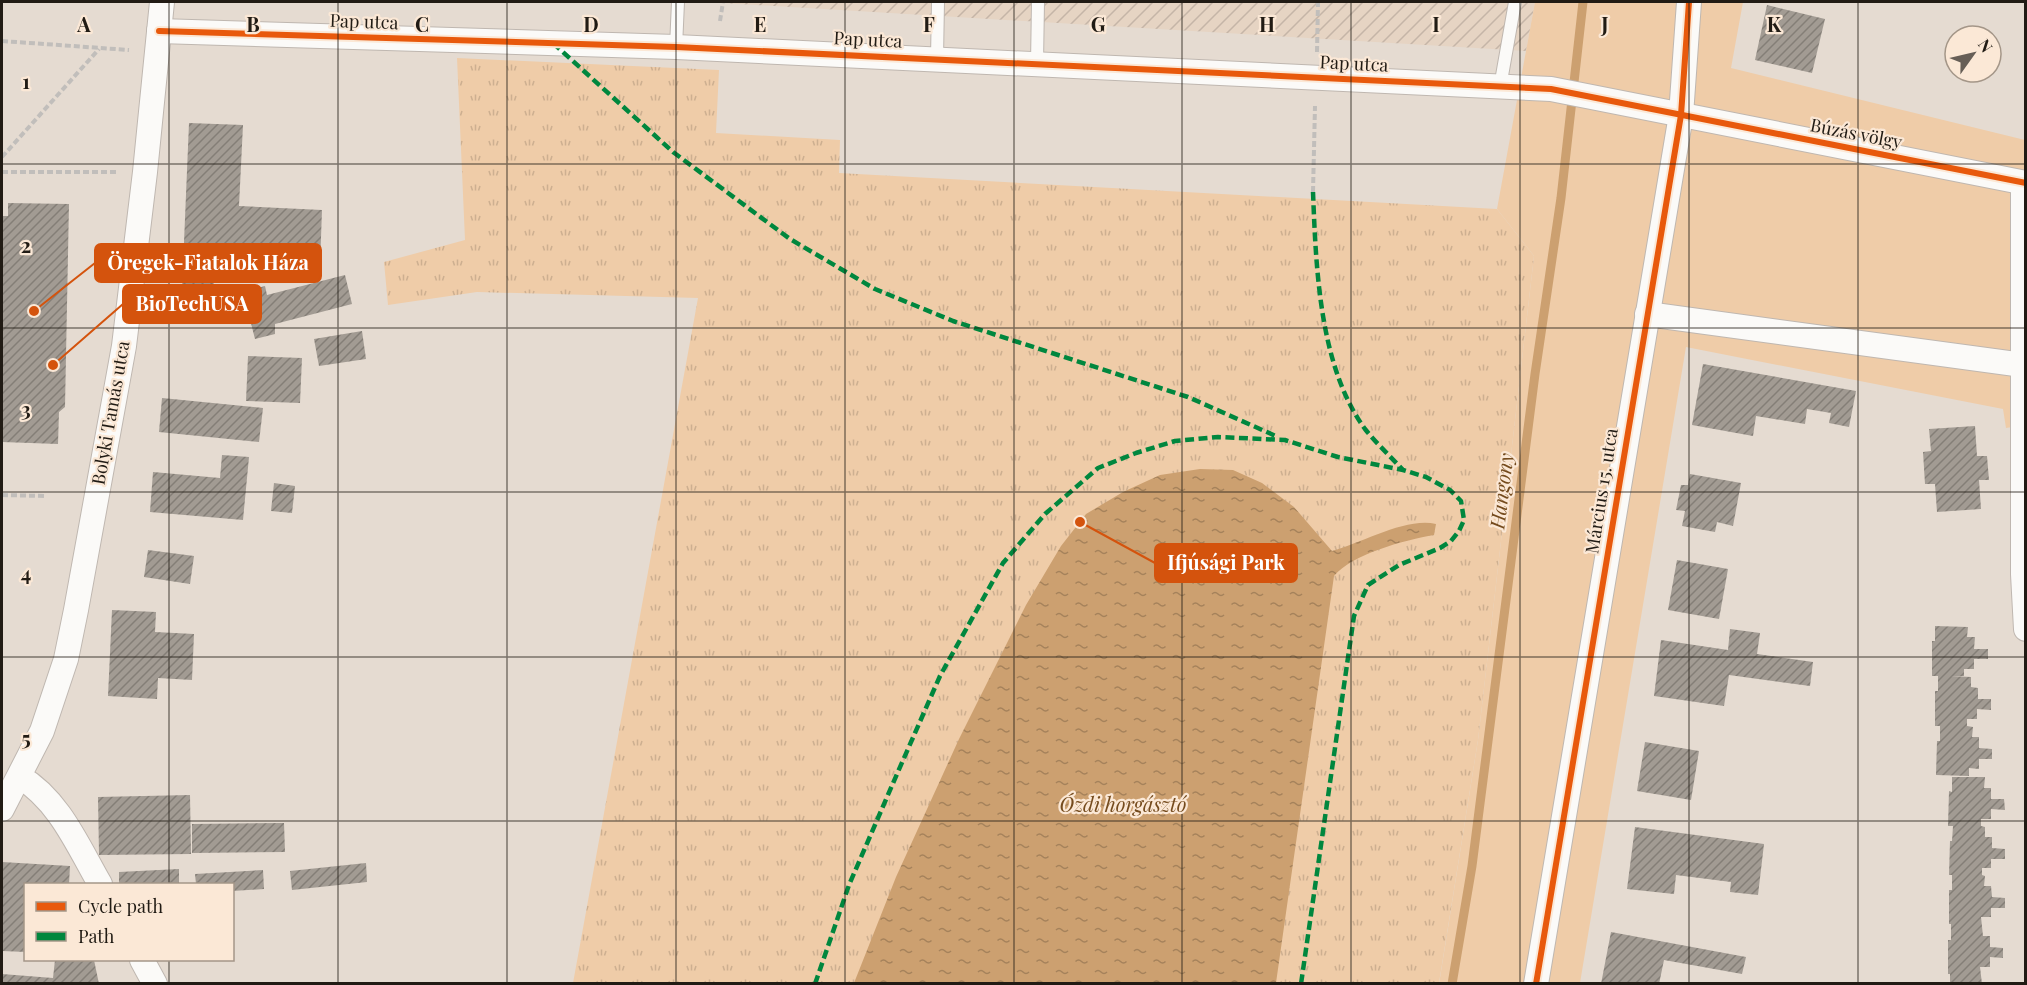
<svg xmlns="http://www.w3.org/2000/svg" width="2027" height="985" viewBox="0 0 2027 985" font-family="'Playfair Display',serif">
	<style>
		.industrial { fill: url(#industrial-furrows) }
		.green { fill: #efcca8 }
		.park { fill: url(#park-tufts) }
		.water { fill: url(#water-ripples) }
		.lines { fill: none; stroke-linecap: round; stroke-linejoin: round }
		.stream { stroke: #cca070; stroke-width: 9 }
		.building { fill: url(#building-hatch) }
		.lane-casing { stroke: #bfb7b0; stroke-width: 14 }
		.street-casing { stroke: #bfb7b0; stroke-width: 26 }
		.path { stroke: #c1bebb; stroke-width: 4; stroke-dasharray: 6 3; stroke-linecap: butt }
		.lane { stroke: #fbfaf8; stroke-width: 12 }
		.street { stroke: #fbfaf8; stroke-width: 24 }
		.quiet { stroke: #00873e; stroke-width: 4.5; stroke-dasharray: 9 4.5; stroke-linecap: butt }
		.cycleway-casing { stroke: #fbe8d6; stroke-width: 10 }
		.cycleway { stroke: #e8590c; stroke-width: 6 }
		.grid { fill: none; stroke: #211b14; stroke-width: 1.5; stroke-opacity: 0.55 }
		.labels { text-anchor: middle; stroke-width: 4.5; stroke-linejoin: round; paint-order: stroke }
		.street-label { font-size: 18px; fill: #211b14; stroke: #fbe8d6 }
		.water-label { font-size: 20px; font-style: italic; fill: #754b1d; stroke: #fbe8d6 }
		.grid-label { font-size: 20px; text-anchor: middle; font-weight: bold; fill: #211b14; stroke: #fbe8d6; stroke-width: 4.5; stroke-linejoin: round; paint-order: stroke }
		.leader { fill: none; stroke: #d4530d; stroke-width: 2 }
		.callout-dot { fill: #d4530d; stroke: #fbe8d6; stroke-width: 2 }
		.callout { fill: #d4530d; stroke: #d4530d; stroke-width: 2 }
		.callout-label { font-size: 20px; text-anchor: middle; font-weight: bold; fill: #fff }
	</style>
	<defs>
		<pattern id="industrial-furrows" width="10" height="10" patternUnits="userSpaceOnUse" patternTransform="scale(1.5)"><rect width="10" height="10" fill="#e6d4c3"/><path d="M-1 1l2-2M0 10L10 0M9 11l2-2" fill="none" stroke="#c5b5a7"/></pattern>
		<pattern id="park-tufts" width="24" height="20" patternUnits="userSpaceOnUse" patternTransform="scale(1.5)"><rect width="24" height="20" fill="#efcca8"/><path d="M3 7l-1-3M5 7V3M7 7l1-3M15 17l-1-3M17 17v-4M19 17l1-3" fill="none" stroke="#cdaf90"/></pattern>
		<pattern id="water-ripples" width="26" height="14" patternUnits="userSpaceOnUse" patternTransform="scale(1.5)"><rect width="26" height="14" fill="#cca070"/><path d="M2 4q2-2 4 0t4 0M15 11q2-2 4 0t4 0" fill="none" stroke="#a5825b"/></pattern>
		<pattern id="building-hatch" width="6" height="6" patternUnits="userSpaceOnUse" patternTransform="scale(1.5)"><rect width="6" height="6" fill="#a29b93"/><path d="M-1 1l2-2M0 6l6-6M5 7l2-2" fill="none" stroke="#847e77"/></pattern>
	</defs>
	<rect width="100%" height="100%" fill="#e5dbd1"/>
	<polygon class="industrial" points="706,2 1535,2 1526,51"/>
	<polygon class="green" points="1535,2 1743,2 1731,68 2025,140 2025,425 2006,428 2003,409 1686,347 1580,983 1439,984 1478,740 1534,256 1497,209"/>
	<polygon class="park" points="457,58 719,70 716,133 840,140 839,173 1497,209 1534,256 1478,740 1439,983 573,983 698,298 477,292 388,305 384,262 465,240"/>
	<path class="water" d="M1200 469 1233 470 1262 483 1294 507 1332 551C1362 543 1406 517 1436 524L1434 535C1405 540 1352 554 1334 576L1276 983H854L896 877 959 739 1026 605 1061 546 1086 514 1123 492 1160 475Z"/>
	<g class="lines">
		<polyline class="stream" points="1452,984 1472,866 1535,374 1561,198 1583,2"/>
	</g>
	<g class="building">
		<polygon points="1767,5 1825,19 1812,73 1755,60"/>
		<polygon points="189,123 243,125 239,206 322,210 320,266 226,262 226,280 214,279 213,291 182,290"/>
		<polygon points="8,203 69,204 65,407 59,412 58,444 2,442 2,216 8,216"/>
		<polygon points="345,275 352,304 275,324 275,334 255,339 243,292 265,286 267,295"/>
		<polygon points="362,331 366,359 319,366 314,339"/>
		<polygon points="248,356 302,358 300,403 246,401"/>
		<polygon points="1703,364 1856,391 1849,427 1829,423 1831,413 1807,409 1805,424 1756,416 1753,436 1692,425"/>
		<polygon points="162,398 263,408 259,442 159,432"/>
		<polygon points="1975,426 1977,456 1987,456 1989,480 1979,480 1981,509 1937,512 1935,484 1925,484 1923,452 1931,451 1929,429"/>
		<polygon points="222,455 249,457 243,520 150,512 153,472 220,478"/>
		<polygon points="1690,474 1741,483 1733,526 1717,522 1715,532 1682,526 1685,511 1676,510 1681,485 1688,485"/>
		<polygon points="274,483 295,486 292,513 271,511"/>
		<polygon points="148,550 194,556 190,584 144,577"/>
		<polygon points="1677,560 1728,569 1719,619 1668,610"/>
		<polygon points="112,610 156,612 155,632 194,634 192,680 158,678 157,699 108,696"/>
		<polygon points="1935,626 1968,627 1967,637 1975,637 1974,649 1988,649 1988,659 1974,659 1974,669 1964,669 1964,676 1951,676 1971,677 1971,687 1978,688 1978,699 1991,699 1991,710 1977,709 1977,719 1967,719 1967,726 1973,727 1972,737 1979,737 1979,748 1992,749 1992,759 1979,759 1979,769 1969,768 1969,776 1936,775 1937,741 1940,741 1940,726 1935,726 1935,691 1938,691 1938,676 1932,676 1932,641 1935,641"/>
		<polygon points="1730,629 1760,633 1757,654 1813,662 1810,686 1729,675 1724,706 1654,696 1661,640 1728,650"/>
		<polygon points="1645,742 1699,751 1691,800 1637,791"/>
		<polygon points="1952,777 1985,777 1984,788 1991,788 1991,799 2004,799 2005,810 1991,809 1991,819 1981,819 1981,826 1985,827 1985,837 1992,837 1992,848 2005,849 2005,859 1991,859 1991,868 1982,868 1982,875 1985,876 1984,886 1991,886 1992,897 2005,898 2005,908 1991,908 1991,917 1981,917 1983,936 1990,936 1990,947 2003,948 2003,958 1990,957 1990,967 1980,967 1982,984 1950,984 1950,974 1948,974 1948,940 1951,940 1951,924 1949,924 1949,890 1952,890 1952,875 1949,875 1950,841 1952,841 1953,826 1948,826 1949,791 1952,792"/>
		<polygon points="190,795 191,854 99,855 98,797"/>
		<polygon points="284,823 285,852 192,853 192,824"/>
		<polygon points="1635,827 1764,844 1758,895 1730,892 1731,882 1676,875 1674,894 1627,889"/>
		<polygon points="2,862 70,866 69,884 26,884 26,952 2,951"/>
		<polygon points="366,863 367,882 292,890 290,871"/>
		<polygon points="179,869 179,884 119,884 119,872"/>
		<polygon points="263,870 264,889 232,891 232,884 196,884 195,874"/>
		<polygon points="1611,932 1746,957 1742,974 1664,960 1659,984 1601,984"/>
		<polygon points="55,960 94,960 99,984 2,984 2,974 53,978"/>
	</g>
	<g class="lines">
		<defs>
			<g id="lane">
				<polyline points="676,47 678,2"/>
				<polyline points="937,58 938,2"/>
				<polyline points="1037,63 1038,2"/>
				<polyline points="1500,87 1515,2"/>
			</g>
			<g id="street">
				<polyline points="159,31 676,47 1551,89 2026,183"/>
				<polyline points="2023,183 2023,574 2026,629"/>
				<polyline points="1647,314 2023,365"/>
				<path d="M20 777C59 800 78 846 100 884"/>
				<polyline points="2,809 42,731 66,659 76,610 124,346 145,172 162,2"/>
				<polyline points="142,960 155,984"/>
				<polyline points="1536,984 1681,115 1689,2"/>
			</g>
		</defs>
		<use href="#lane" class="lane-casing"/>
		<use href="#street" class="street-casing"/>
		<g class="path">
			<polyline points="720,21 723,2"/>
			<polyline points="2,41 129,50"/>
			<polyline points="1317,52 1318,2"/>
			<polyline points="2,157 99,49"/>
			<polyline points="2,172 118,172"/>
			<polyline points="1313,192 1315,106"/>
			<polyline points="2,495 45,496"/>
		</g>
		<use href="#lane" class="lane"/>
		<use href="#street" class="street"/>
		<g class="quiet">
			<polyline points="553,43 673,152 790,239 875,289 953,321 1188,397 1278,437"/>
			<path d="M1313 192C1316 267 1319 366 1365 429 1376 443 1390 456 1403 470"/>
			<polyline points="815,984 849,885 897,774 940,676 1003,563 1045,514 1098,468 1136,453 1175,441 1218,437 1285,440 1338,457 1403,470 1426,477 1450,490 1461,501 1464,520 1459,531 1451,541 1440,548 1399,565 1368,585 1354,616 1301,984"/>
		</g>
		<defs>
			<g id="cycleway">
				<polyline points="159,31 676,47 1551,89 2026,183"/>
				<polyline points="1536,984 1681,115 1689,2"/>
			</g>
		</defs>
		<use href="#cycleway" class="cycleway-casing"/>
		<use href="#cycleway" class="cycleway"/>
	</g>
	<path class="grid" d="M169 2V884M338 2V984M507 2V984M676 2V984M845 2V984M1014 2V984M1182 2V984M1351 2V984M1520 2V984M1689 2V984M1858 2V984M2 164H2026M2 328H2026M2 492H2026M2 657H2026M2 821H2026M169 960V984"/>
	<g class="labels">
		<g class="street-label">
			<text transform="translate(364 22) rotate(2)" y="6">Pap utca</text>
			<text transform="translate(868 40) rotate(3)" y="6">Pap utca</text>
			<text transform="translate(1354 64) rotate(3)" y="6">Pap utca</text>
			<text transform="translate(1856 134) rotate(11)" y="6">Búzás völgy</text>
			<text transform="translate(111 413) rotate(-80)" y="6">Bolyki Tamás utca</text>
			<text transform="translate(1602 491) rotate(-81)" y="6">Március 15. utca</text>
		</g>
		<g class="water-label">
			<text transform="translate(1502 491) rotate(-83)" y="7">Hangony</text>
			<text x="1123" y="812">Ózdi horgásztó</text>
		</g>
	</g>
	<g class="grid-label">
		<text x="84" y="32">A</text>
		<text x="253" y="32">B</text>
		<text x="422" y="32">C</text>
		<text x="591" y="32">D</text>
		<text x="760" y="32">E</text>
		<text x="929" y="32">F</text>
		<text x="1098" y="32">G</text>
		<text x="1267" y="32">H</text>
		<text x="1436" y="32">I</text>
		<text x="1605" y="32">J</text>
		<text x="1774" y="32">K</text>
		<text x="26" y="89">1</text>
		<text x="26" y="253">2</text>
		<text x="26" y="417">3</text>
		<text x="26" y="581">4</text>
		<text x="26" y="746">5</text>
	</g>
	<path class="leader" d="M34 311L95 263M53 365L123 304M1080 522L1155 563"/>
	<g class="callout-dot">
		<circle cx="34" cy="311" r="6"/>
		<circle cx="53" cy="365" r="6"/>
		<circle cx="1080" cy="522" r="6"/>
	</g>
	<g class="callout">
		<rect x="95" y="244" width="226" height="38" rx="6"/>
		<rect x="123" y="285" width="138" height="38" rx="6"/>
		<rect x="1155" y="544" width="142" height="38" rx="6"/>
	</g>
	<g class="callout-label">
		<text x="208" y="270">Öregek-Fiatalok Háza</text>
		<text x="192" y="311">BioTechUSA</text>
		<text x="1226" y="570">Ifjúsági Park</text>
	</g>
	<rect width="2027" height="985" fill="none" stroke="#211b14" stroke-width="6"/>
	<rect x="24" y="883" width="210" height="78" fill="#fbe8d6" stroke="#a49688" stroke-width="1.5"/>
	<rect x="36" y="902" width="30" height="9" fill="#e8590c" stroke="#a49688" stroke-width="1.5"/>
	<text x="78" y="913" font-size="18" fill="#211b14">Cycle path</text>
	<rect x="36" y="932" width="30" height="9" fill="#00873e" stroke="#a49688" stroke-width="1.5"/>
	<text x="78" y="943" font-size="18" fill="#211b14">Path</text>
	<g transform="translate(1973 54) rotate(56)"><circle r="28" fill="#fbe8d6" stroke="#a49688" stroke-width="1.5"/>
	<path d="M0-4.5L10 22L0 15L-10 22Z" fill="#665e56"/>
	<text y="-9" font-size="16" font-weight="bold" text-anchor="middle" fill="#211b14">N</text>
	</g>
</svg>
